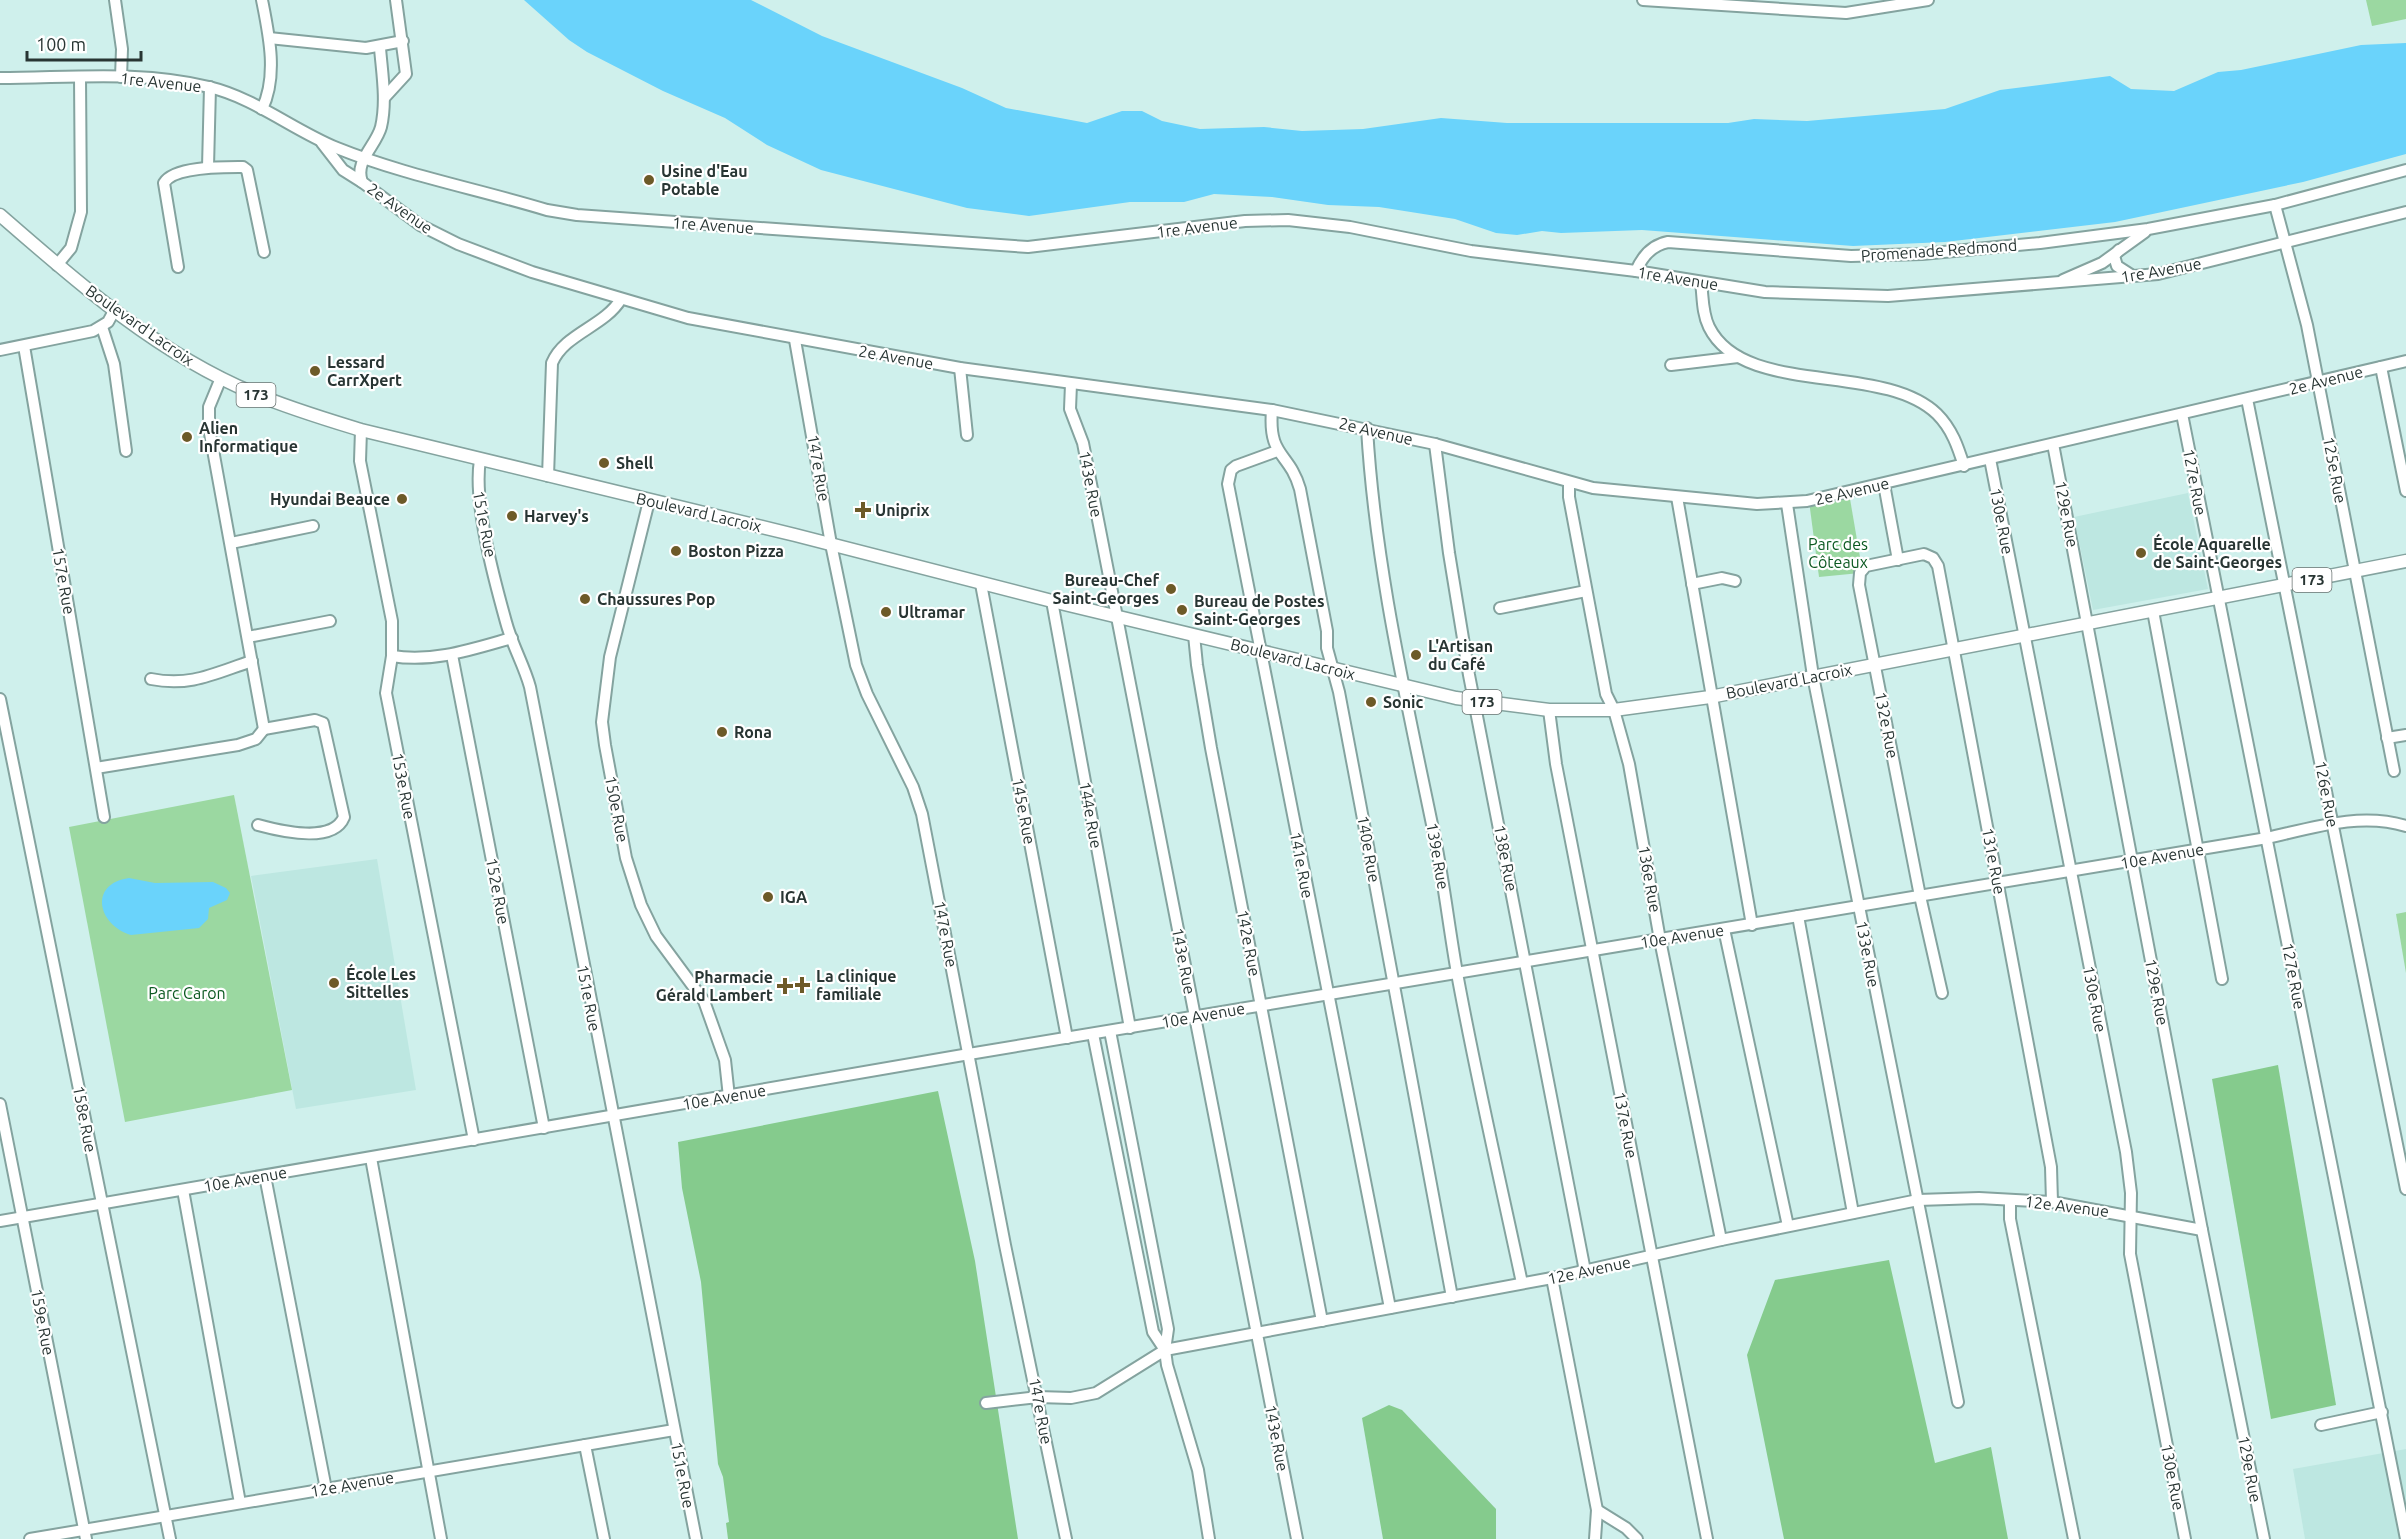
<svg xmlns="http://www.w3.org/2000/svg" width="2406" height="1539" viewBox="0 0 2406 1539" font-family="Ubuntu,sans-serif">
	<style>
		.built { fill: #bde7e1 }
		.green { fill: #9bd8a1 }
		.forest { fill: #85cb8d }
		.water { fill: #6ad3fb }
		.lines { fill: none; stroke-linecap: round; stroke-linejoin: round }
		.minor-casing { stroke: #84a39f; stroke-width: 14 }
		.major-casing { stroke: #84a39f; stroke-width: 15 }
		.minor { stroke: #fff; stroke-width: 10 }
		.major { stroke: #fff; stroke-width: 12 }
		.poi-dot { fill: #6d5a28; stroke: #fff; stroke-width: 2 }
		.labels { text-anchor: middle; stroke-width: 4.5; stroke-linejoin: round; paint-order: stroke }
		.shield { fill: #fff; stroke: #687270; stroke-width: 1.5 }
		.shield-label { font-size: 15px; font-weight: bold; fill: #283533 }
		.street-label { font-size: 16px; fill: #283533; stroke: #fff }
		.poi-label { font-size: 16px; font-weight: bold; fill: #283533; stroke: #fff; text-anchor: start }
		.park-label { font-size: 16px; fill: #0b5921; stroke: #fff }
	</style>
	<rect width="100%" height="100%" fill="#cff0ec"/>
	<g class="built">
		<polygon points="2188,493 2208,589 2093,610 2074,517"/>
		<polygon points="377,859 416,1090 296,1109 251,876"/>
		<polygon points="2406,1449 2406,1539 2305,1539 2293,1469"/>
	</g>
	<g class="green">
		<polygon points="2366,0 2406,0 2406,19 2372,26"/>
		<polygon points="1849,493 1862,569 1860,573 1819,577 1809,501"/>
		<polygon points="234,795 292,1090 125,1122 69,827"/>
		<polygon points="2406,912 2406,973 2396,914"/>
	</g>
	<g class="forest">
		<polygon points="2278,1065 2336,1405 2271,1419 2212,1079"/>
		<polygon points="938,1091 975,1261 1018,1539 728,1539 726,1523 729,1522 723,1477 718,1464 701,1282 682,1188 678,1142"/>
		<polygon points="1889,1260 1935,1463 1991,1447 2008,1539 1784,1539 1747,1355 1775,1280"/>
		<polygon points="1389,1405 1402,1410 1496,1509 1496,1539 1383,1539 1362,1418"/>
	</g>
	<g class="water">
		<polygon points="524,0 751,0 822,36 962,88 1006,108 1087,123 1122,111 1142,111 1162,121 1200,129 1264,127 1302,131 1363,129 1441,118 1507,123 1728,123 1754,119 1807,121 1945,109 2000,90 2110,76 2131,89 2174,91 2218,72 2241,70 2361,45 2406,43 2406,154 2303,182 2115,222 1945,242 1853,246 1642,230 1561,233 1542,231 1517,235 1496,233 1455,219 1379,207 1328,205 1272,197 1214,194 1184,202 1130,202 1029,216 967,208 821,170 767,145 725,118 663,91 587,52 569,40"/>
		<path d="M129 878 155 883 213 882 226 888 230 893 227 900 209 908 208 919 199 928 131 935C98 925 88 884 129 878Z"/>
	</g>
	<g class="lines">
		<defs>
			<g id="minor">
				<polyline points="115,0 122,49 121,77"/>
				<path d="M262 0C269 35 278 76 262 109"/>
				<polyline points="1643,0 1846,13 1928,0"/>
				<polyline points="269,38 366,48 403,41"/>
				<path d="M380 48C382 73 387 101 381 127 376 146 354 161 362 182L420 225 458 244 532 272 688 318 960 368 1272 410 1435 444 1593 488 1757 504 1807 501 2406 361"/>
				<path d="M0 78C69 78 141 70 209 87 255 98 293 130 337 148 404 175 478 189 547 210L577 215 1028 247 1245 221 1288 220 1350 227 1471 251 1636 271 1765 292 1888 296 2158 274 2406 212"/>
				<polyline points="384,98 406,74 396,0"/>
				<polyline points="322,143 343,170 362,182"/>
				<polyline points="208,167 210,87"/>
				<polyline points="2275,205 2307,325 2394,771"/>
				<polyline points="2119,250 2114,256 2117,266 2131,275"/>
				<polyline points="57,265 71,248 81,212 80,77"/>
				<path d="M178 267 164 183C174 166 224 167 243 167L247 170 264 252"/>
				<path d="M1636 271C1642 257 1652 245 1668 242L1851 256 1922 254 2040 243 2148 229 2275 205 2406 170"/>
				<polyline points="2063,280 2102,263 2145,232"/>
				<path d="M1701 282C1703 297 1702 313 1709 327 1744 398 1882 361 1937 414 1952 429 1958 447 1964 466"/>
				<polyline points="102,327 114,364 126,451"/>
				<polyline points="795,340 831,544 856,665 867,694 913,787 922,814 1005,1245 1066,1539"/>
				<polyline points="24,346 104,817"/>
				<polyline points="0,350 93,331 108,322 114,311"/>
				<polyline points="1671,365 1738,357"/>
				<polyline points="2381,367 2406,491"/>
				<polyline points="960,368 967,435"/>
				<polyline points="221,378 209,407 209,428 264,729"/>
				<polyline points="1071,384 1070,409 1083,443 1297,1539"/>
				<polyline points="2247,399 2406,1189"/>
				<path d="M1272 410C1268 458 1289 451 1300 489L1327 631V648L1339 692 1360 803 1452 1297"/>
				<polyline points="2182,414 2406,1539"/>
				<path d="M1367 428C1375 567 1407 702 1435 839 1444 883 1449 928 1457 973 1476 1077 1500 1180 1522 1283"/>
				<polyline points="361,430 360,461 392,621 392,656 386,693 474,1140"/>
				<polyline points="1435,444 1449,553 1469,675 1585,1271"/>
				<polyline points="2053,444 2202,1230 2264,1539"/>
				<polyline points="1277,451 1236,466 1231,470 1228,484 1390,1308"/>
				<polyline points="1990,459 2126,1152 2131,1193 2130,1254 2185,1539"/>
				<path d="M480 460C473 502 494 579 506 622 512 645 524 665 530 687L696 1539"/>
				<path d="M548 476 552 363C565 333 604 327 621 299"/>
				<polyline points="1569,483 1569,497 1606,694 1614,710 1629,764 1660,940 1721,1240"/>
				<polyline points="1884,484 1898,560"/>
				<polyline points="1677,497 1752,925"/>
				<polyline points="649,501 610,657 602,722 605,745 626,858 641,905 656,936 704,1001 725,1060 729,1097"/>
				<polyline points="1787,504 1813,676 1958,1402"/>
				<polyline points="231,543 313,526"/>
				<polyline points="981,584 1067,1038"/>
				<polyline points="1692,584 1722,578 1735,581"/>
				<polyline points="1052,601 1130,1028"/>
				<polyline points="1500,608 1586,591"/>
				<polyline points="2153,611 2222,979"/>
				<polyline points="1194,635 1197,665 1211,748 1322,1321"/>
				<polyline points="248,637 330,621"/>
				<polyline points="452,655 544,1128"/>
				<path d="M392 656C433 663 473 649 512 638"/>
				<path d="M151 679C191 687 215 673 252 661"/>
				<polyline points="0,699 170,1539"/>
				<polyline points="1549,710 1556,764 1707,1539"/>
				<polyline points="2387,738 2406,735"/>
				<polyline points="96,768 238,745 256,739 264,729"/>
				<path d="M258 825C280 831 333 844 344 817L323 723 315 720 264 729"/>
				<polyline points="1798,916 1853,1213"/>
				<polyline points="1724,929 1788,1226"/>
				<polyline points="1942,993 1920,896 1859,585 1860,573 1866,566 1924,554 1933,558 1938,566 2051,1167 2052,1202"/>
				<polyline points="1110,1031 1168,1329 1165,1350 1167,1365 1198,1470 1209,1539"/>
				<polyline points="1093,1034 1153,1332 1165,1350"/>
				<polyline points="0,1104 86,1539"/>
				<polyline points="371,1158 441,1539"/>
				<polyline points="265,1176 326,1489"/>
				<polyline points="183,1190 240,1503"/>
				<polyline points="2010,1200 2010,1219 2074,1539"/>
				<path d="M0 1221 969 1054 2267 838C2312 828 2360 812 2406 826"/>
				<polyline points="1552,1278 1597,1510 1595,1539"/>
				<polyline points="986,1403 1038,1397 1071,1398 1096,1393 1165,1350 1552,1278 1721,1240 1918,1200 1979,1198 2052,1202 2202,1230"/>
				<polyline points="2321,1425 2382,1412"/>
				<polyline points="585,1445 604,1539"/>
				<polyline points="1597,1510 1626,1528 1637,1539"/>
				<polyline points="30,1539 674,1430"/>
			</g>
			<path id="major" d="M0 215C78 283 157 353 253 393 288 408 325 419 361 430L795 535 1052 601 1456 698 1549 710H1614L1710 697 2406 561"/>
		</defs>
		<use href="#minor" class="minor-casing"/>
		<use href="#major" class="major-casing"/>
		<use href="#minor" class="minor"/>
		<use href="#major" class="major"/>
	</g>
	<g class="poi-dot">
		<circle cx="649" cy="180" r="6"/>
		<circle cx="315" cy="371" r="6"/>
		<circle cx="187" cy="437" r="6"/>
		<circle cx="604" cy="463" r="6"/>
		<circle cx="402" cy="499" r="6"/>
		<path d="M860 501h6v6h6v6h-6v6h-6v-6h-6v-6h6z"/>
		<circle cx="512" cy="516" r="6"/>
		<circle cx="676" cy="551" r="6"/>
		<circle cx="2141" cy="553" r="6"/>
		<circle cx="1171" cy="589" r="6"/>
		<circle cx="585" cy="599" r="6"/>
		<circle cx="1182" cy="610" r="6"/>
		<circle cx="886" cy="612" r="6"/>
		<circle cx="1416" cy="655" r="6"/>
		<circle cx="1371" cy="702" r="6"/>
		<circle cx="722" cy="732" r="6"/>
		<circle cx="768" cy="897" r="6"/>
		<circle cx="334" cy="983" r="6"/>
		<path d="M799 976h6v6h6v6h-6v6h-6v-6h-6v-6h6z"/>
		<path d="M782 977h6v6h6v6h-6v6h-6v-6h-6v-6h6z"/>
	</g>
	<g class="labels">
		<g class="shield">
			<rect x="236.5" y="383" width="39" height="24" rx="4.5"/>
			<rect x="2292.5" y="568" width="39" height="24" rx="4.5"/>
			<rect x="1462.5" y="690" width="39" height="24" rx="4.5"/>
		</g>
		<g class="shield-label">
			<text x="256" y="400">173</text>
			<text x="2312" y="585">173</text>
			<text x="1482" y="707">173</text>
		</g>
		<g class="street-label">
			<text transform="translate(161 82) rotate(6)" y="6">1re Avenue</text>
			<text transform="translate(400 208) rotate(35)" y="6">2e Avenue</text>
			<text transform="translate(713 225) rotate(4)" y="6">1re Avenue</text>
			<text transform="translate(1197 227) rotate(-7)" y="6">1re Avenue</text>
			<text transform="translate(1939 250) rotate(-4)" y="6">Promenade Redmond</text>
			<text transform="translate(2161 270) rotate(-10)" y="6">1re Avenue</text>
			<text transform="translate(1678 278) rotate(9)" y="6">1re Avenue</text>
			<text transform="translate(140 325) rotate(35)" y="6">Boulevard Lacroix</text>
			<text transform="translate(896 357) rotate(10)" y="6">2e Avenue</text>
			<text transform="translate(2326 380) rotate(-14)" y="6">2e Avenue</text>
			<text transform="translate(1376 431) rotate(13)" y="6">2e Avenue</text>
			<text transform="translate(819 468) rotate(80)" y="6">147e Rue</text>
			<text transform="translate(2335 470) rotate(79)" y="6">125e Rue</text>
			<text transform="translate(2195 482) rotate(79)" y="6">127e Rue</text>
			<text transform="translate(1091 484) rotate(79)" y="6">143e Rue</text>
			<text transform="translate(1852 491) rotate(-13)" y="6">2e Avenue</text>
			<text transform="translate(699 512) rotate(13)" y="6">Boulevard Lacroix</text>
			<text transform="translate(2067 514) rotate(79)" y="6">129e Rue</text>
			<text transform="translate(2002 521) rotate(79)" y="6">130e Rue</text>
			<text transform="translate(485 524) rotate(79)" y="6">151e Rue</text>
			<text transform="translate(64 581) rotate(80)" y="6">157e Rue</text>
			<text transform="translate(1293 659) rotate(14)" y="6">Boulevard Lacroix</text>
			<text transform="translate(1789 681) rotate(-11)" y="6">Boulevard Lacroix</text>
			<text transform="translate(1887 725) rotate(79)" y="6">132e Rue</text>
			<text transform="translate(404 786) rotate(79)" y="6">153e Rue</text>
			<text transform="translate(2327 794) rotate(79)" y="6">126e Rue</text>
			<text transform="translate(617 809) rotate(79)" y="6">150e Rue</text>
			<text transform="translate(1024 811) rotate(79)" y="6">145e Rue</text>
			<text transform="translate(1091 815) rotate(80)" y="6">144e Rue</text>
			<text transform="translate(1369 849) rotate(80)" y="6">140e Rue</text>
			<text transform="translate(1438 856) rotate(80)" y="6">139e Rue</text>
			<text transform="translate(2162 856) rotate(-10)" y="6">10e Avenue</text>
			<text transform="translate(1506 858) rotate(79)" y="6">138e Rue</text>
			<text transform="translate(1994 861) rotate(79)" y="6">131e Rue</text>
			<text transform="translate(1302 865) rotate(79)" y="6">141e Rue</text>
			<text transform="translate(1650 879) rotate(80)" y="6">136e Rue</text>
			<text transform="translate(498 891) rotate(79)" y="6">152e Rue</text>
			<text transform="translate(946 934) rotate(79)" y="6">147e Rue</text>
			<text transform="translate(1682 936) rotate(-9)" y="6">10e Avenue</text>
			<text transform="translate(1249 943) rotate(79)" y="6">142e Rue</text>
			<text transform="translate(1868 954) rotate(79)" y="6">133e Rue</text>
			<text transform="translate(1184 961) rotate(79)" y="6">143e Rue</text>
			<text transform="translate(2294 976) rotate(79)" y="6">127e Rue</text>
			<text transform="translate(2157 992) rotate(79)" y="6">129e Rue</text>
			<text transform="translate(589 998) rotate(79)" y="6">151e Rue</text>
			<text transform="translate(2095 999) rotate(79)" y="6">130e Rue</text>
			<text transform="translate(1203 1015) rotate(-10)" y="6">10e Avenue</text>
			<text transform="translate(724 1097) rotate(-10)" y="6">10e Avenue</text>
			<text transform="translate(85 1119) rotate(79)" y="6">158e Rue</text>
			<text transform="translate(1626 1125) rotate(79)" y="6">137e Rue</text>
			<text transform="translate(245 1179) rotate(-10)" y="6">10e Avenue</text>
			<text transform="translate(2067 1206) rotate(7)" y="6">12e Avenue</text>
			<text transform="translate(1589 1270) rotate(-12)" y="6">12e Avenue</text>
			<text transform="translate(43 1322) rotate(79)" y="6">159e Rue</text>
			<text transform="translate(1041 1411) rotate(79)" y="6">147e Rue</text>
			<text transform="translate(1277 1438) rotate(79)" y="6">143e Rue</text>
			<text transform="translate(2250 1469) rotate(79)" y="6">129e Rue</text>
			<text transform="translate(683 1475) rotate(79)" y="6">151e Rue</text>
			<text transform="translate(2173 1477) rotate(79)" y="6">130e Rue</text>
			<text transform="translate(352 1484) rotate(-10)" y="6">12e Avenue</text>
		</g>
		<g class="poi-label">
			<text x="661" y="177">Usine d'Eau<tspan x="661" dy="18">Potable</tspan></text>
			<text x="327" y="368">Lessard<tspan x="327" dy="18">CarrXpert</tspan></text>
			<text x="199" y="434">Alien<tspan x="199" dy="18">Informatique</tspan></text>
			<text x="616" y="469">Shell</text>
			<text x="390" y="505" text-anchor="end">Hyundai Beauce</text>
			<text x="875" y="516">Uniprix</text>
			<text x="524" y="522">Harvey's</text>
			<text x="2153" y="550">École Aquarelle<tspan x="2153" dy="18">de Saint-Georges</tspan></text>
			<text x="688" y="557">Boston Pizza</text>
			<text x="1159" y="586" text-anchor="end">Bureau-Chef<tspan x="1159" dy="18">Saint-Georges</tspan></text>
			<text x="597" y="605">Chaussures Pop</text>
			<text x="1194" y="607">Bureau de Postes<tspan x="1194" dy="18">Saint-Georges</tspan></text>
			<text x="898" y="618">Ultramar</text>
			<text x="1428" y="652">L'Artisan<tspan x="1428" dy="18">du Café</tspan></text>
			<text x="1383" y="708">Sonic</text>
			<text x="734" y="738">Rona</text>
			<text x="780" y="903">IGA</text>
			<text x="346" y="980">École Les<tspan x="346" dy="18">Sittelles</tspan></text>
			<text x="816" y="982">La clinique<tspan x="816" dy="18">familiale</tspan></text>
			<text x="773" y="983" text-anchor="end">Pharmacie<tspan x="773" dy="18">Gérald Lambert</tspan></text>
		</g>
		<g class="park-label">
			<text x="1838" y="550">Parc des<tspan x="1838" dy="18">Côteaux</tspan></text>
			<text x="187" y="999">Parc Caron</text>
		</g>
	</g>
	<path d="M27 51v9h114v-9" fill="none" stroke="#283533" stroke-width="3"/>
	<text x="36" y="51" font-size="18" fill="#283533" stroke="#ffffff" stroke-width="4.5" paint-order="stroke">100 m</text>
</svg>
